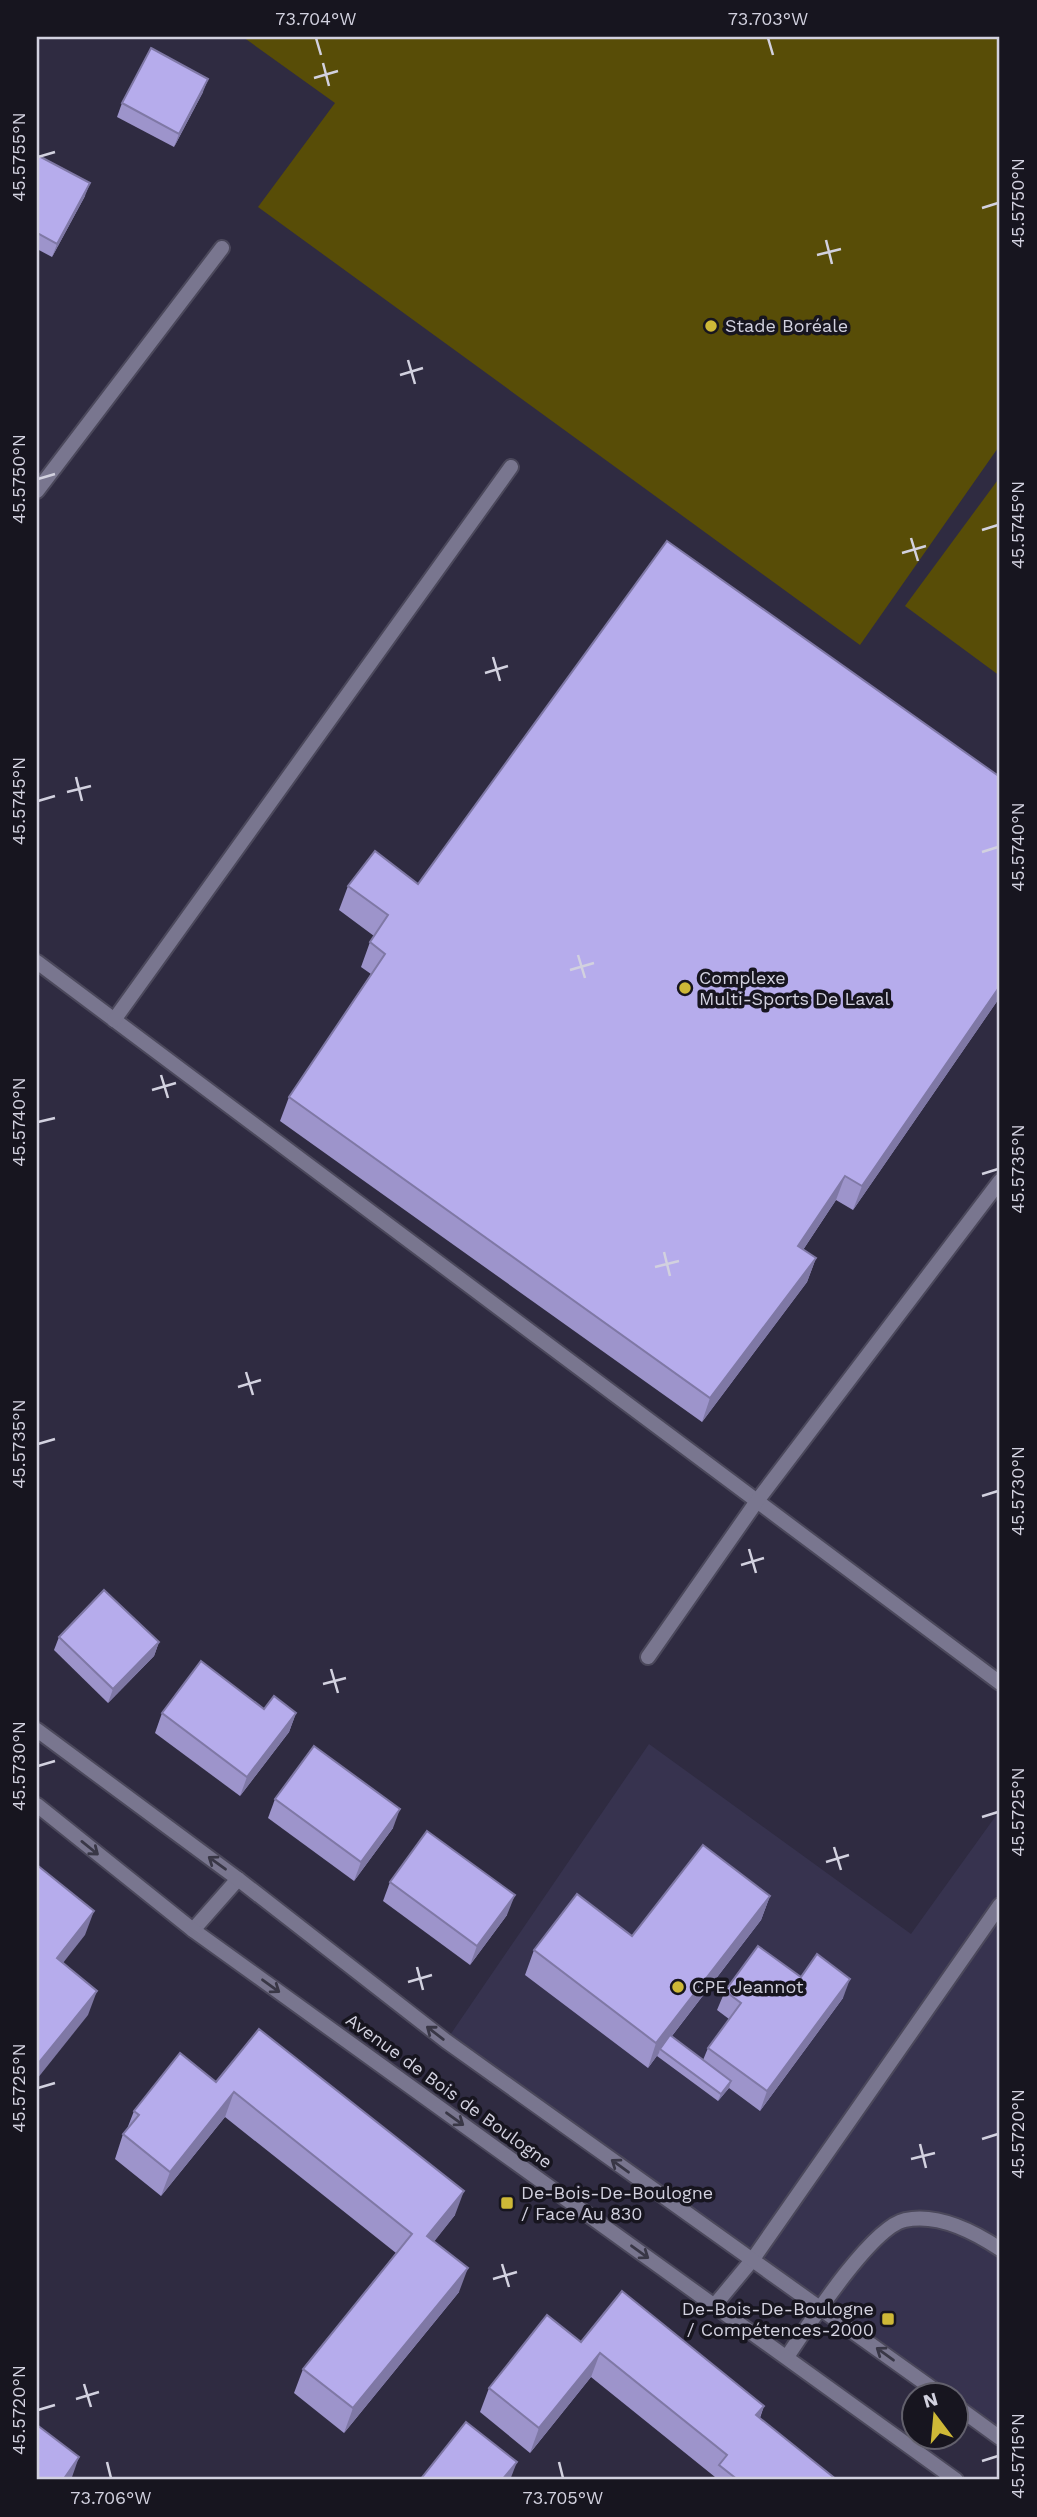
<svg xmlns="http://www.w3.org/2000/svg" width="1037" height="2517" viewBox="0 0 1037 2517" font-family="'Work Sans',sans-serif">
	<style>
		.built { fill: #37334f }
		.garden { fill: #584d07 }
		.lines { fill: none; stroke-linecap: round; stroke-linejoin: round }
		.service-casing { stroke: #4b485b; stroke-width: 18 }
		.tertiary-casing { stroke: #4b485b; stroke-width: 18 }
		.service { stroke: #79768f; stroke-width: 14 }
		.tertiary { stroke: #79768f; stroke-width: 14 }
		.wall { fill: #9d94cb }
		.shaded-wall { fill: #7f78a5 }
		.building { fill: #b6acec; stroke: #7f78a5; stroke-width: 2 }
		.oneway { stroke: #393746 }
		.ticks { fill: none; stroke: #d2d1df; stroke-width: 2.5 }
		.poi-dot { fill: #ceb837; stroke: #17151f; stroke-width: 2.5 }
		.labels { text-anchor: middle; stroke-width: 7; stroke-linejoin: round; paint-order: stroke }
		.poi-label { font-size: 18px; fill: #d2d1df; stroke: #17151f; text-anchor: start }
		.street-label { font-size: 18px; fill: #d2d1df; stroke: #17151f }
		.neatline { fill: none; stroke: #d2d1df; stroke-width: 2.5 }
		.ticks-label { font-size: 18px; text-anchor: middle; fill: #d2d1df }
	</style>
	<rect width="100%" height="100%" fill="#2f2b41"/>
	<polygon class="built" points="649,1744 911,1934 1000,1810 1000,2438 957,2406 956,2394 940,2394 446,2041"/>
	<g class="garden">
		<polygon points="243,37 1000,37 1000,445 860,645 258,207 335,103"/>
		<polygon points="1000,477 1000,676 905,606"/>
	</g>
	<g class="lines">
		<defs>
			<g id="service">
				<polyline points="37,491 222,248"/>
				<polyline points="37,962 1000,1683"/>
				<polyline points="114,1020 511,467"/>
				<polyline points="648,1657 757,1501 1000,1181"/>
				<polyline points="193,1930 238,1879"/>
				<polyline points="714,2306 753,2259 1000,1905"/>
				<path d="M787 2357C807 2327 871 2227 905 2220 938 2213 973 2231 1000 2249"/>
			</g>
			<g id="tertiary">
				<polyline points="37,1730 238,1879 446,2041 940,2394"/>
				<polyline points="37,1805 193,1930 956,2480"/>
				<polyline points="956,2406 1000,2438"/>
			</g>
		</defs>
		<use href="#service" class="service-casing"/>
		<use href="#tertiary" class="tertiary-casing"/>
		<use href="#service" class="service"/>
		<use href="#tertiary" class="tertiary"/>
	</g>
	<g class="wall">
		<polygon points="203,92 174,147 117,117 122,103"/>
		<polygon points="37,155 85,196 52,257 37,249"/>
		<polygon points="418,884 1000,997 853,1210 836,1200 803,1250 816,1258 807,1282 702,1422 280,1121 289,1097 371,974 361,967 370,942 374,936 339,910 348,886"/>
		<polygon points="59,1637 159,1642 154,1656 108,1703 54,1650"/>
		<polygon points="162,1713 296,1713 289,1732 240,1796 155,1733"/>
		<polygon points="275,1799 393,1828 354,1881 268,1818"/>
		<polygon points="390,1882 507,1915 470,1965 383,1901"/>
		<polygon points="770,1896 761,1920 672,2036 703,2060 708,2048 729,2019 717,2010 725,1991 801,1977 843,1998 760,2111 729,2088 718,2101 657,2056 659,2053 648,2068 525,1975 534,1950 632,1936"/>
		<polygon points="216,2082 455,2215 434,2241 459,2292 344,2433 294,2393 303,2369 396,2253 225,2117 161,2196 115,2159 123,2134 127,2129 134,2111"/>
		<polygon points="581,2342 764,2406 760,2418 837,2480 713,2480 715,2477 591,2377 530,2453 480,2412 489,2388"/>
	</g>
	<g class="shaded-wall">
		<polygon points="208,79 203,92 174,147 179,134"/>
		<polygon points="90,183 85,196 52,257 57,244"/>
		<polygon points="1000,986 1000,997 853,1210 862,1186"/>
		<polygon points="845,1176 836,1200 789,1271 798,1246"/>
		<polygon points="816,1258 807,1282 702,1422 710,1398"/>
		<polygon points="159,1642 154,1656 108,1703 113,1689"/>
		<polygon points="296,1713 289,1732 240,1796 247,1777"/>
		<polygon points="400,1809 393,1828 354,1881 361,1862"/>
		<polygon points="515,1895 507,1915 470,1965 477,1946"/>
		<polygon points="770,1896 761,1920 661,2050 660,2049 659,2053 648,2068 656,2043"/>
		<polygon points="94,1911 85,1935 48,1982 57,1958"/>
		<polygon points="850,1979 843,1998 760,2111 767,2091"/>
		<polygon points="97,1991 88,2015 37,2079 37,2065"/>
		<polygon points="731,2081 729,2088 718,2101 721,2094"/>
		<polygon points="234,2092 225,2117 161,2196 170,2172"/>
		<polygon points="464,2191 455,2215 419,2261 427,2236"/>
		<polygon points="468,2268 459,2292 344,2433 353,2408"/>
		<polygon points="600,2353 591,2377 530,2453 539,2428"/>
		<polygon points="764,2406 755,2430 756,2415"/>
		<polygon points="79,2457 71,2480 63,2480"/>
		<polygon points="517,2462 510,2480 502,2480"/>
	</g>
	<g class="building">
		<polygon points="151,48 208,79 179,134 122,103"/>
		<polygon points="37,155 90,183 57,244 37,233"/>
		<polygon points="667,541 1000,777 1000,986 862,1186 845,1176 798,1246 816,1258 710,1398 289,1097 385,954 370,942 388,915 348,886 375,851 418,884"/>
		<polygon points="104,1590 159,1642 113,1689 59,1637"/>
		<polygon points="201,1661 264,1709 274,1696 296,1713 247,1777 162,1713"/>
		<polygon points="314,1746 400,1809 361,1862 275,1799"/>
		<polygon points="427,1831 515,1895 477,1946 390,1882"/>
		<polygon points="703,1845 770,1896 656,2043 534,1950 577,1894 632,1936"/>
		<polygon points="37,1865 94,1911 57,1958 97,1991 37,2065"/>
		<polygon points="758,1946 801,1977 817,1954 850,1979 767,2091 708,2048 741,2003 725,1991"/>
		<polygon points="259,2029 464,2191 427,2236 468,2268 353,2408 303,2369 412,2234 234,2092 170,2172 123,2134 139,2115 134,2111 180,2053 216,2082"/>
		<polygon points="670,2035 731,2081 721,2094 660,2049"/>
		<polygon points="622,2291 764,2406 756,2415 837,2480 738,2480 719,2465 727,2455 600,2353 539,2428 489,2388 547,2315 581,2342"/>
		<polygon points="466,2422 517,2462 502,2480 420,2480"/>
		<polygon points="37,2425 79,2457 63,2480 37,2480"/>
	</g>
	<defs><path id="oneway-shaft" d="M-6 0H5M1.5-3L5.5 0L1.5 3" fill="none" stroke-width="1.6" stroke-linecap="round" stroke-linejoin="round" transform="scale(1.75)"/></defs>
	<g class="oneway">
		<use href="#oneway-shaft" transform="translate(90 1848) rotate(39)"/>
		<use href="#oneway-shaft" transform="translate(217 1863) rotate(-144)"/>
		<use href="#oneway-shaft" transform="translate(271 1986) rotate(36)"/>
		<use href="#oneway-shaft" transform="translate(435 2033) rotate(-142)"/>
		<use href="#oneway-shaft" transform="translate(455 2119) rotate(36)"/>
		<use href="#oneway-shaft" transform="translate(620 2166) rotate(-144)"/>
		<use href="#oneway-shaft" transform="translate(640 2252) rotate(36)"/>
		<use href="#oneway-shaft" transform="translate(885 2354) rotate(-144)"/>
	</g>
	<path class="ticks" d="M316 38 321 55M768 38 773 55M323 63 329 86M314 78 338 71M38 157 55 152M982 208 998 203M826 240 832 264M817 255 841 249M408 360 415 384M400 375 423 368M38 479 55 474M982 530 998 525M911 538 918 561M902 553 926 546M493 657 500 681M485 673 508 666M76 777 82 801M67 792 91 786M38 801 55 796M982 852 998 847M578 955 585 978M570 970 594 963M161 1075 168 1098M152 1090 176 1083M38 1122 55 1118M982 1174 998 1169M664 1252 670 1276M655 1267 679 1261M246 1372 253 1395M238 1387 261 1380M38 1444 55 1439M982 1496 998 1491M749 1549 756 1573M741 1565 764 1558M331 1669 338 1693M323 1684 346 1678M38 1766 55 1761M982 1817 998 1812M834 1847 841 1870M826 1862 849 1855M417 1967 423 1990M408 1982 432 1975M38 2088 55 2083M982 2139 998 2134M920 2144 926 2168M911 2159 935 2153M502 2264 509 2287M493 2279 517 2272M84 2384 91 2407M76 2399 99 2392M38 2410 55 2405M982 2461 998 2456M107 2462 111 2478M559 2462 563 2478"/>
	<g class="poi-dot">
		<circle cx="711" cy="326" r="7"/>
		<circle cx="685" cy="988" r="7"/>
		<circle cx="678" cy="1987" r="7"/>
		<rect x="500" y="2196" width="14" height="14" rx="3.5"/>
		<rect x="881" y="2312" width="14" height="14" rx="3.5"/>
	</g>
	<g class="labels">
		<g class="poi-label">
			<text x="725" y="332">Stade Boréale</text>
			<text x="699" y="984">Complexe<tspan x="699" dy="21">Multi-Sports De Laval</tspan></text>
			<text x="692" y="1993">CPE Jeannot</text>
			<text x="521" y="2199">De-Bois-De-Boulogne<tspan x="521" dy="21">/ Face Au 830</tspan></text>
			<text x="874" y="2315" text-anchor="end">De-Bois-De-Boulogne<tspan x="874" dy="21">/ Compétences-2000</tspan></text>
		</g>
		<g class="street-label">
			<text transform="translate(449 2091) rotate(36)" y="6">Avenue de Bois de Boulogne</text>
		</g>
	</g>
	<rect width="1037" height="2517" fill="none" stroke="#17151f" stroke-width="77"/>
	<g transform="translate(935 2416) rotate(344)"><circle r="33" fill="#17151f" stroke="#62606c" stroke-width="2"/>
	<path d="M0-5L12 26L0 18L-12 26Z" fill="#ceb837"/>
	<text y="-10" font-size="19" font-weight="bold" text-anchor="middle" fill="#d2d1df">N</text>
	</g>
	<rect x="38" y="38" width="960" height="2440" class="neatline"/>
	<g class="ticks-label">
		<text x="316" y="25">73.704°W</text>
		<text x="768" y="25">73.703°W</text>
		<text transform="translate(19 157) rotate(-90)" y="6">45.5755°N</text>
		<text transform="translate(1018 203) rotate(-90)" y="6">45.5750°N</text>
		<text transform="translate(19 479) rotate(-90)" y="6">45.5750°N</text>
		<text transform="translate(1018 525) rotate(-90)" y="6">45.5745°N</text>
		<text transform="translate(19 801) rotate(-90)" y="6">45.5745°N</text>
		<text transform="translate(1018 847) rotate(-90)" y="6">45.5740°N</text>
		<text transform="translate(19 1122) rotate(-90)" y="6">45.5740°N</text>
		<text transform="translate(1018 1169) rotate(-90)" y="6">45.5735°N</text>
		<text transform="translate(19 1444) rotate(-90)" y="6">45.5735°N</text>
		<text transform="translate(1018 1491) rotate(-90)" y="6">45.5730°N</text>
		<text transform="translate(19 1766) rotate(-90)" y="6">45.5730°N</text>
		<text transform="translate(1018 1812) rotate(-90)" y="6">45.5725°N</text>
		<text transform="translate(19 2088) rotate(-90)" y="6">45.5725°N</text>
		<text transform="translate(1018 2134) rotate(-90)" y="6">45.5720°N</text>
		<text transform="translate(19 2410) rotate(-90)" y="6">45.5720°N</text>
		<text transform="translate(1018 2456) rotate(-90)" y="6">45.5715°N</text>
		<text x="111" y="2504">73.706°W</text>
		<text x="563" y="2504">73.705°W</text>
	</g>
</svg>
